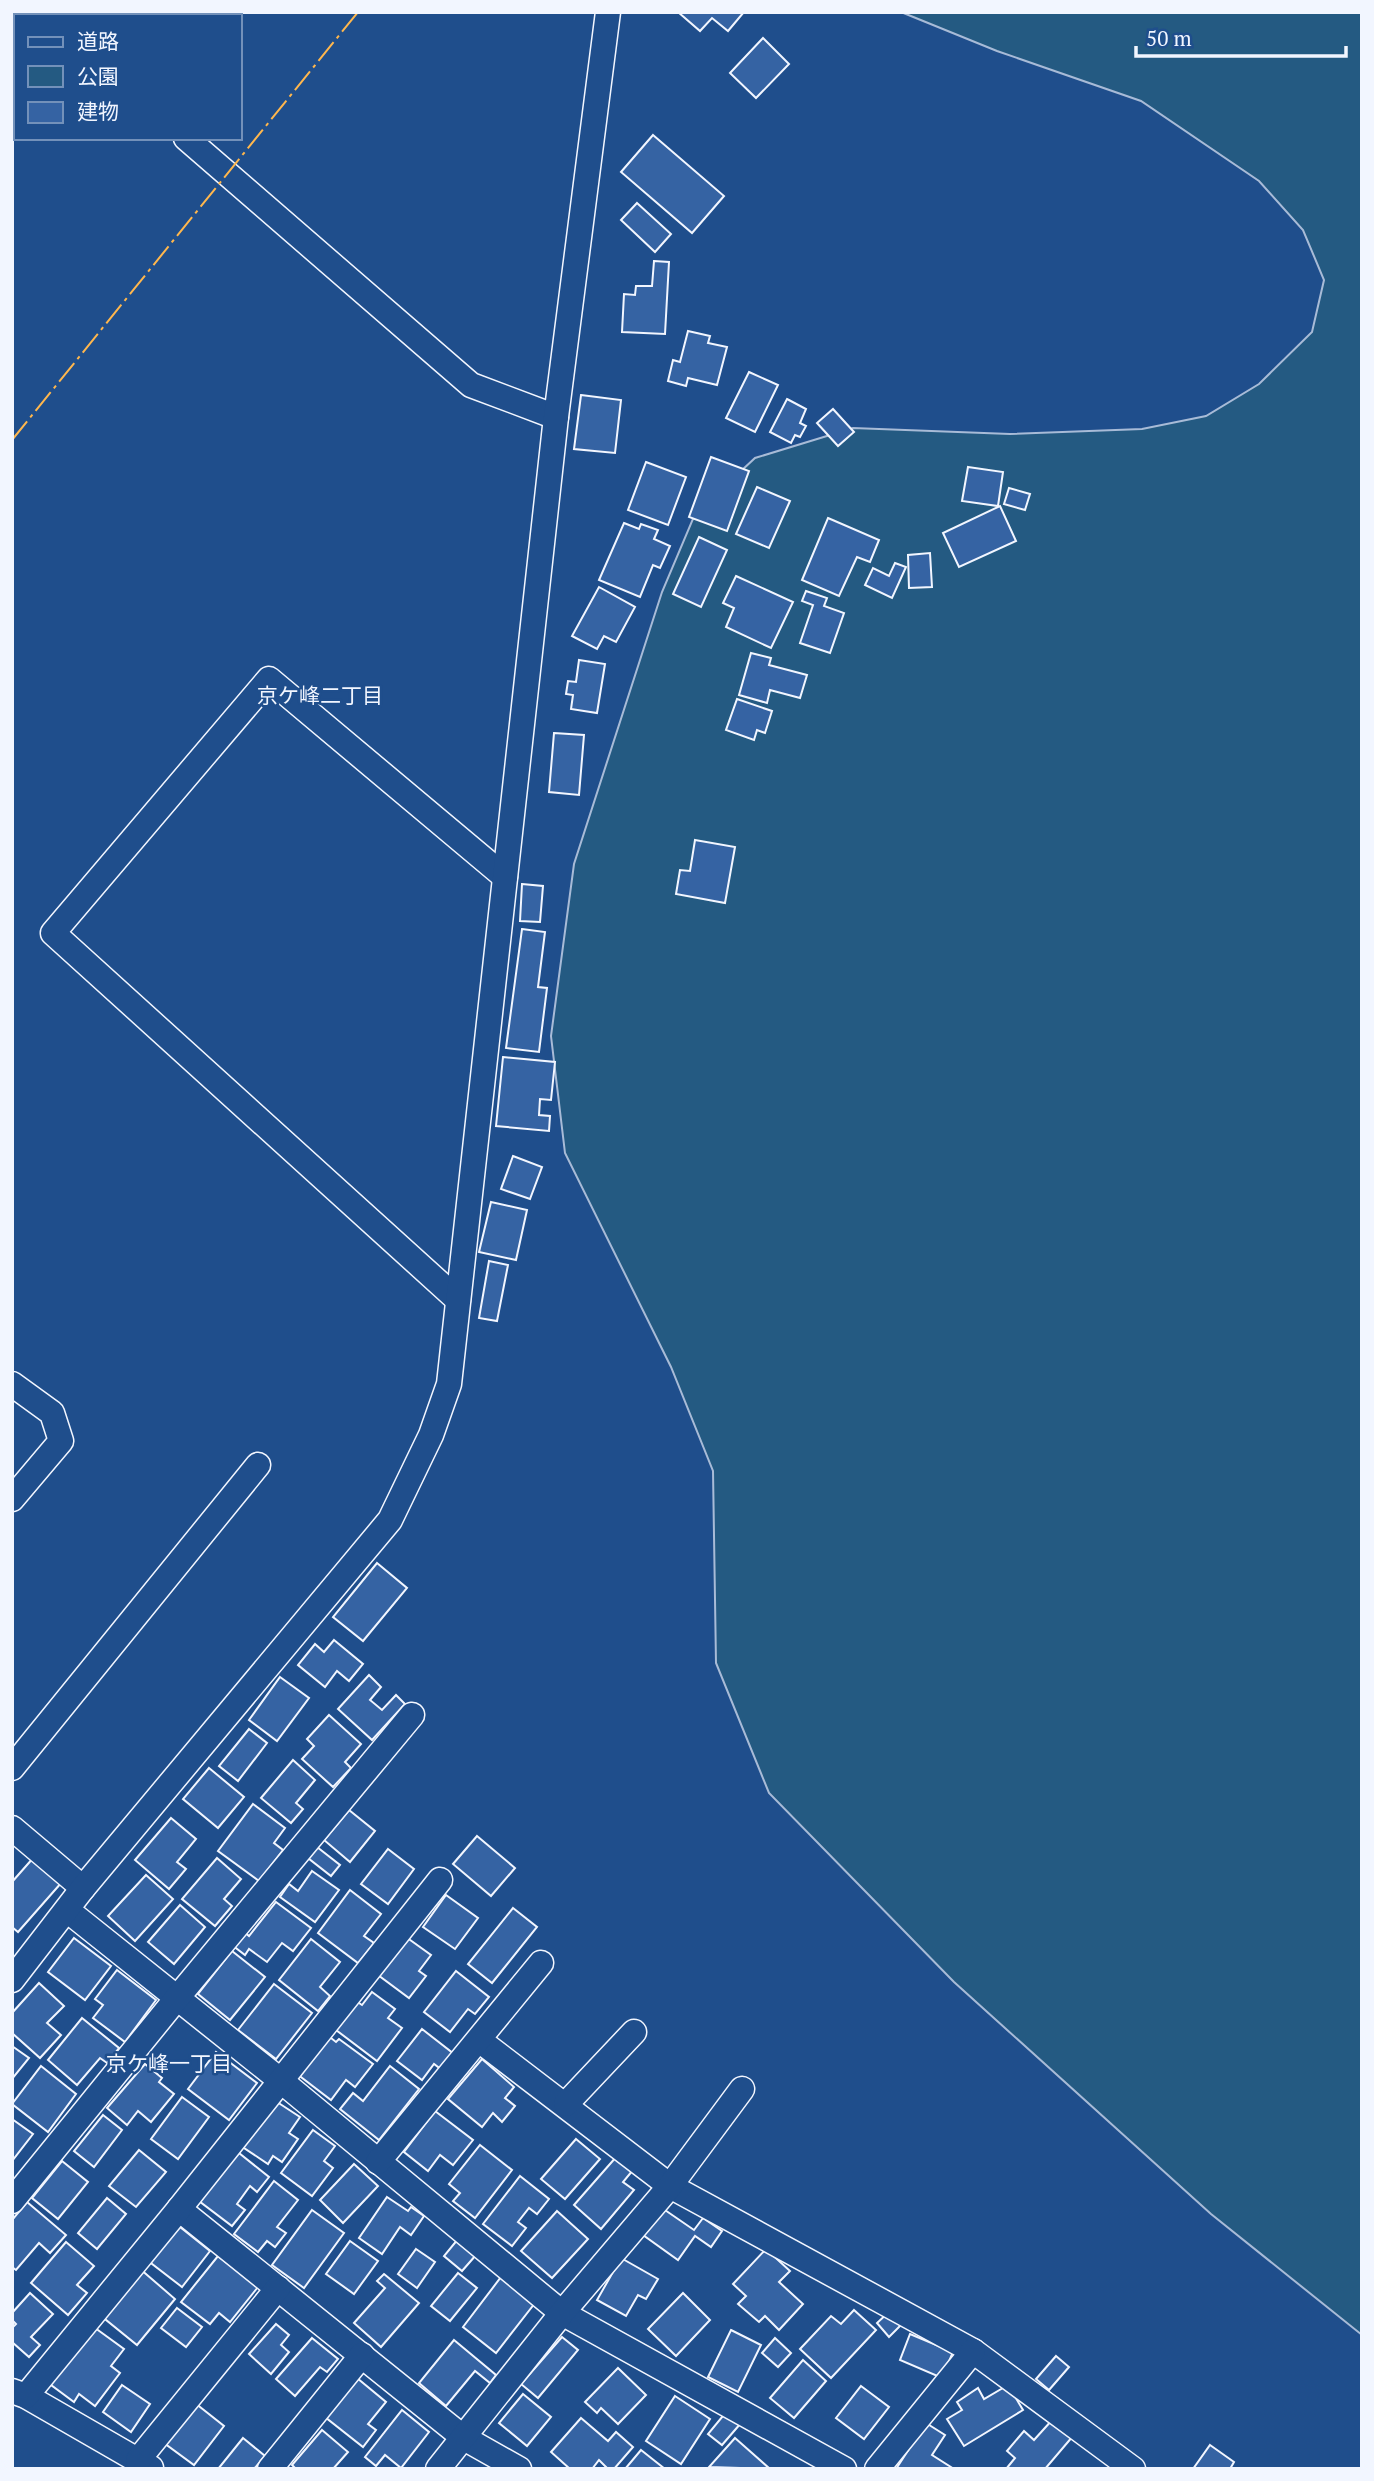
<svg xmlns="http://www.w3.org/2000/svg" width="1374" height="2481" viewBox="0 0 1374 2481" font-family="'PT Serif','Noto Sans JP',serif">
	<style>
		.green { fill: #245a82; stroke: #a8bbd7; stroke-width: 2 }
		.building { fill: #3563a3; stroke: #f2f6ff; stroke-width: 2 }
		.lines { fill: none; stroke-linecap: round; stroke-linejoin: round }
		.minor-casing { stroke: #f2f6ff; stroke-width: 27 }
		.minor { stroke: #1f4e8c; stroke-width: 24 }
		.power { stroke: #ffb74d; stroke-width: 2; stroke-dasharray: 24 5 3.5 5; stroke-linecap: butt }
		.labels { text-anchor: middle; stroke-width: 5; stroke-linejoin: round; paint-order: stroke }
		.neighbourhood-label { font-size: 21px; fill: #f2f6ff; stroke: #1f4e8c }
	</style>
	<rect width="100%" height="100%" fill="#1f4e8c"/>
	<polygon class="green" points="901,12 1362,12 1362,2335 1211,2214 954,1982 769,1793 716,1663 713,1471 671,1367 565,1153 551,1036 574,864 662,592 695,514 755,458 853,428 1010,434 1142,429 1206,416 1259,384 1312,332 1324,280 1303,230 1259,181 1141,101 997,51"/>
	<g class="building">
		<polygon points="678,12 744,12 728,31 712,18 700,31"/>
		<polygon points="763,38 789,64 756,98 730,73"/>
		<polygon points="653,135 724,196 692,233 621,172"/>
		<polygon points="637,203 671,234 655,252 621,220"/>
		<polygon points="654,261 669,262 665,334 622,332 624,294 635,295 636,286 652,286"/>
		<polygon points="688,331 710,336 708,343 727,347 717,385 688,378 686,386 668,381 673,360 680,362"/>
		<polygon points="749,372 778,385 755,432 726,418"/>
		<polygon points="581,395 621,400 615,453 574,449"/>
		<polygon points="787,399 806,409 800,423 806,426 800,437 795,435 791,443 770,432"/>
		<polygon points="833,409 854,432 838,446 817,423"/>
		<polygon points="711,457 749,471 727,531 689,517"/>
		<polygon points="646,462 686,477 668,525 628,510"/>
		<polygon points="968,467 1003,472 998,506 962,501"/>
		<polygon points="757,487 790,501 769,548 736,534"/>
		<polygon points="1009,488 1030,494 1025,510 1004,504"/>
		<polygon points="1000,506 1016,541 959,567 943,533"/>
		<polygon points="828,518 879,540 870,562 857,557 839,596 802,580"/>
		<polygon points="624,523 639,529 641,524 658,530 654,539 670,546 660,568 653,565 640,597 599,580"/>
		<polygon points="699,537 727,550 701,607 673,594"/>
		<polygon points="930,553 932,587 909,588 908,555"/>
		<polygon points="895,563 906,567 892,598 865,585 873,568 889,576"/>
		<polygon points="736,576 793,602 771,648 726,627 734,608 723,603"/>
		<polygon points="599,587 635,607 616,642 604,636 597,649 572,636"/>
		<polygon points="806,591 827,598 824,606 844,613 830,653 800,643 813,605 802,601"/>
		<polygon points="751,653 771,658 769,665 807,675 800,698 770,690 767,703 739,695"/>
		<polygon points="579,660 605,664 597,713 571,709 573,695 566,694 568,681 576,682"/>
		<polygon points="737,699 772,711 765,733 757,730 754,740 726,730"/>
		<polygon points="554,733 584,735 579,795 549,792"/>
		<polygon points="695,840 735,847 725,903 676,894 680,870 690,871"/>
		<polygon points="522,884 543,886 540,922 520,921"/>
		<polygon points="522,929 545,932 538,987 547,988 539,1052 506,1048"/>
		<polygon points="503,1057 555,1062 551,1100 540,1099 539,1115 550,1116 549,1131 496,1126"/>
		<polygon points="513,1156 542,1167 530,1199 501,1189"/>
		<polygon points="491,1202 527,1210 516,1260 479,1252"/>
		<polygon points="489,1261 508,1265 497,1321 479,1318"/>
		<polygon points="377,1563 407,1588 363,1641 333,1617"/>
		<polygon points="334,1640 363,1664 349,1681 337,1671 325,1687 298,1665 315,1644 324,1652"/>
		<polygon points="369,1675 381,1687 370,1700 382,1710 396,1695 405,1704 372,1740 338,1709"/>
		<polygon points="280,1677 309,1698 277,1741 249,1720"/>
		<polygon points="329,1715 361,1744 345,1762 351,1768 333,1787 302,1759 314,1746 307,1739"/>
		<polygon points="249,1729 267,1743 238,1781 219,1766"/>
		<polygon points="293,1760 315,1780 296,1803 303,1809 291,1823 261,1798"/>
		<polygon points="209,1768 244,1797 218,1828 183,1799"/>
		<polygon points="253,1804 285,1828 274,1843 283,1850 259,1881 218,1851"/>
		<polygon points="349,1810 375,1831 350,1862 324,1840"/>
		<polygon points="171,1818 196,1839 177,1862 186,1869 169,1889 135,1860"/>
		<polygon points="477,1836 515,1868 491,1896 453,1864"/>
		<polygon points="317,1847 340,1865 331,1876 308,1858"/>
		<polygon points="388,1849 414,1869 388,1904 361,1884"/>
		<polygon points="34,1857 62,1882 18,1932 12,1927 12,1882"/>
		<polygon points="217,1858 241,1879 224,1899 232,1906 215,1926 182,1899"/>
		<polygon points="312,1871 339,1890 315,1922 280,1897 289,1884 298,1891"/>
		<polygon points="146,1875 173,1899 135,1941 108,1916"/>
		<polygon points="350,1890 381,1914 364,1936 374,1943 358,1963 318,1933"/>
		<polygon points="446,1895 478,1918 455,1949 423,1927"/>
		<polygon points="276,1902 311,1928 293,1951 282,1943 267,1962 249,1949 245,1955 232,1945 243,1931 249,1936"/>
		<polygon points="180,1905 205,1927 174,1964 148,1942"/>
		<polygon points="513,1908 537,1927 492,1983 468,1964"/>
		<polygon points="406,1937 431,1955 419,1971 426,1976 409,1998 378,1975"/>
		<polygon points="74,1938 111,1966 85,2000 48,1972"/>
		<polygon points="311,1939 340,1962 320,1987 330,1996 318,2011 279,1980"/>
		<polygon points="232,1951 265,1977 230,2020 198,1994"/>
		<polygon points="117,1970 156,2000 125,2042 93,2018 103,2005 95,1999"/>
		<polygon points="456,1971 489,1997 475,2014 468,2009 450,2032 424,2012"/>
		<polygon points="39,1983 64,2006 47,2023 61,2035 40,2058 12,2033 12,2013"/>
		<polygon points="274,1984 312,2013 276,2059 238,2030"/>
		<polygon points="372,1992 395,2009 388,2018 402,2028 377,2061 332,2027 353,1999 362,2005"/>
		<polygon points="82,2018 119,2048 107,2063 100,2058 77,2085 48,2060"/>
		<polygon points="422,2029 454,2054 442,2070 434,2064 422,2080 397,2061"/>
		<polygon points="326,2034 336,2042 339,2039 373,2064 355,2087 346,2080 331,2100 297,2074"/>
		<polygon points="12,2046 29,2058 12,2079"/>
		<polygon points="216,2052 257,2083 229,2120 188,2089"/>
		<polygon points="482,2059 514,2087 505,2098 515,2106 502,2122 493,2113 482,2127 448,2099"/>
		<polygon points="145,2064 162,2078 159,2082 174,2094 151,2122 138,2111 127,2125 107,2108"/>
		<polygon points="41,2066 76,2094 48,2132 12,2104"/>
		<polygon points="390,2066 419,2089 379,2140 340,2109 353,2093 363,2101"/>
		<polygon points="182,2097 209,2117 178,2159 151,2139"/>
		<polygon points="274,2100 300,2117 289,2133 298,2139 282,2162 273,2156 268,2164 241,2146"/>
		<polygon points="435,2111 473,2140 453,2165 440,2155 428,2171 404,2152"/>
		<polygon points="103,2115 122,2130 94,2167 74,2151"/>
		<polygon points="12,2119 33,2134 12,2161"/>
		<polygon points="313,2130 335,2146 324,2161 333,2168 312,2196 281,2173"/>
		<polygon points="576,2139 600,2159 565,2199 541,2179"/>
		<polygon points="480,2145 512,2170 475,2218 453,2201 460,2193 449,2184"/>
		<polygon points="234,2149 269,2177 257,2192 250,2186 237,2204 245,2210 232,2226 195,2198"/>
		<polygon points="139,2150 166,2172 136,2207 109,2186"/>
		<polygon points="617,2156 633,2170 623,2182 634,2190 601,2229 574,2205"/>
		<polygon points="62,2161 88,2182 58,2219 32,2198"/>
		<polygon points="354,2164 378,2186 343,2223 320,2200"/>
		<polygon points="520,2176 549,2199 537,2214 529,2208 518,2222 526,2228 512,2246 483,2224"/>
		<polygon points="274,2181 298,2200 277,2227 286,2233 275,2247 267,2241 258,2252 234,2234"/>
		<polygon points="387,2197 408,2211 411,2207 424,2216 411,2235 400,2227 382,2254 359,2238"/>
		<polygon points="107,2198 126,2214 97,2249 78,2233"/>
		<polygon points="27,2202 66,2235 50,2253 39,2243 16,2270 12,2267 12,2220"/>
		<polygon points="662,2208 694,2230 703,2218 722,2231 711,2247 695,2236 678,2260 643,2235"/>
		<polygon points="312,2210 344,2233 304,2288 272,2265"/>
		<polygon points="557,2211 588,2239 552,2278 521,2251"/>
		<polygon points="175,2223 210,2251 182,2287 147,2260"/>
		<polygon points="458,2239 476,2255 462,2271 444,2256"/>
		<polygon points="350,2241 378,2261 354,2294 326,2274"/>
		<polygon points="66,2242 94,2266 77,2285 87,2293 68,2315 31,2283"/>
		<polygon points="416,2249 435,2262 417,2288 398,2274"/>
		<polygon points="766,2249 790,2271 779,2282 803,2304 779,2330 765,2316 759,2322 738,2304 746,2296 733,2284"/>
		<polygon points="218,2256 258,2287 230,2322 219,2313 210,2324 181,2302"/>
		<polygon points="621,2258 658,2279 646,2299 638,2295 626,2316 597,2300"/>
		<polygon points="139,2268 175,2299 137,2345 100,2315"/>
		<polygon points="458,2273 477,2288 450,2321 431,2306"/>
		<polygon points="384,2274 419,2303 381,2347 354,2323 385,2288 377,2281"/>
		<polygon points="501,2277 535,2303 496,2353 463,2327"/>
		<polygon points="30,2293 53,2314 31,2337 40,2345 29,2357 12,2342 12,2328 16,2324 12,2320 12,2313"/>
		<polygon points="683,2293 710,2320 676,2356 648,2329"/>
		<polygon points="177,2308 202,2327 186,2347 161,2328"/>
		<polygon points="854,2310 876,2330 831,2378 800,2349 831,2316 841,2324"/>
		<polygon points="890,2311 902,2324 889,2337 877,2323"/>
		<polygon points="276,2324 289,2335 281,2345 289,2352 271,2374 249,2354"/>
		<polygon points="91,2325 124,2349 111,2366 120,2373 95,2406 79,2394 74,2402 47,2382"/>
		<polygon points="731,2330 761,2345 738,2392 708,2377"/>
		<polygon points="910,2334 953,2352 942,2378 900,2360"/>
		<polygon points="562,2337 578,2350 538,2398 521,2384"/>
		<polygon points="312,2338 338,2359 327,2372 320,2367 295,2396 276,2379"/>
		<polygon points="775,2338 791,2353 778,2367 762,2353"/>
		<polygon points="454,2340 496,2375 490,2383 475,2371 446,2406 419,2383"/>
		<polygon points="1056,2356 1069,2367 1049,2390 1036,2379"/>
		<polygon points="803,2360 826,2381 794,2418 770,2398"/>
		<polygon points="618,2368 646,2395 618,2424 601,2408 597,2413 585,2402"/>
		<polygon points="357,2378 386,2402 368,2424 376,2430 363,2447 325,2417"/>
		<polygon points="122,2385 150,2404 131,2432 103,2412"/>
		<polygon points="1008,2385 1023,2410 964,2446 947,2419 962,2410 957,2402 978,2388 984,2399"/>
		<polygon points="861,2386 889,2407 864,2439 836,2418"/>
		<polygon points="523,2394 551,2417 527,2446 499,2423"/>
		<polygon points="675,2396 710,2419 681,2464 646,2441"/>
		<polygon points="195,2403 224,2426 194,2465 164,2443"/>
		<polygon points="402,2410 429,2432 401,2468 385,2455 376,2466 365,2457"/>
		<polygon points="727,2411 741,2423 722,2445 708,2434"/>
		<polygon points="581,2418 608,2441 616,2432 633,2447 614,2469 608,2469 599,2460 592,2469 570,2469 551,2452"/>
		<polygon points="1053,2419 1073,2436 1045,2469 1006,2469 1015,2458 1007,2451 1024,2431 1034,2440"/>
		<polygon points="926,2423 945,2435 932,2455 954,2469 896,2469"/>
		<polygon points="322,2430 348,2452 333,2469 296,2469 292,2465"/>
		<polygon points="243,2438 265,2456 254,2469 218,2469"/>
		<polygon points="735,2438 770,2469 709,2467"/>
		<polygon points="1210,2445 1234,2462 1230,2469 1193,2469"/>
		<polygon points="641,2450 665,2469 625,2469"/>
	</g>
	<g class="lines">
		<defs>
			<g id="minor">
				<polyline points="37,12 41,16"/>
				<polyline points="178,16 181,12"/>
				<polyline points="186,138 471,385 556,417"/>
				<polyline points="458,1300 53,933 269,679 505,877"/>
				<polyline points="12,1384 52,1413 61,1441 12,1499"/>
				<polyline points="12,1768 258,1465"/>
				<polyline points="12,1828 83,1888"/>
				<polyline points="67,1910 280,2080 562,2313 844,2469"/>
				<polyline points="12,1980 83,1888 390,1520 431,1435 449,1384 556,417 608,12"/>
				<polyline points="479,2040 670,2186 973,2351 1133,2469"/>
				<polyline points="566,2104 634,2032"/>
				<polyline points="378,2162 541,1963"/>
				<polyline points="12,2201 177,1998 412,1715"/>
				<polyline points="179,2209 464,2438 519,2469"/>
				<polyline points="12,2391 26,2396 151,2468"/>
				<polyline points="26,2396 179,2209 440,1880"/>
				<polyline points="138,2460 278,2288"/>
				<polyline points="270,2469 362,2355"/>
				<polyline points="438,2469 562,2313 670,2186 742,2089"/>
				<polyline points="877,2469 973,2351"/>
			</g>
		</defs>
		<use href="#minor" class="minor-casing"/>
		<use href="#minor" class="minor"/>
		<polyline class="power" points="12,440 358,12"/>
	</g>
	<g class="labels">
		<g class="neighbourhood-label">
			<text x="320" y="703">京ケ峰二丁目</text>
			<text x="169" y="2071">京ケ峰一丁目</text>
		</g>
	</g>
	<rect width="1374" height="2481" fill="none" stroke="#f2f6ff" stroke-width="28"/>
	<rect x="14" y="14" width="228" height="126" fill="#1f4e8c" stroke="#7391ba" stroke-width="2"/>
	<rect x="28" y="37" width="35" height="10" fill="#1f4e8c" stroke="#7391ba" stroke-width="2"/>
	<text x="77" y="49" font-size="21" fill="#f2f6ff">道路</text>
	<rect x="28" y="66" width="35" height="21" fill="#245a82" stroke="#7391ba" stroke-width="2"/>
	<text x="77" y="84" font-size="21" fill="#f2f6ff">公園</text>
	<rect x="28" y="102" width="35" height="21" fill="#3563a3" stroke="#7391ba" stroke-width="2"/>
	<text x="77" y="119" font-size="21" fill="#f2f6ff">建物</text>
	<path d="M1136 46v10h210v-10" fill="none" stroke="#f2f6ff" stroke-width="3.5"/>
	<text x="1146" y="46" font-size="21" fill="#f2f6ff" stroke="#1f4e8c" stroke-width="5" paint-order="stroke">50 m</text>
</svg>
